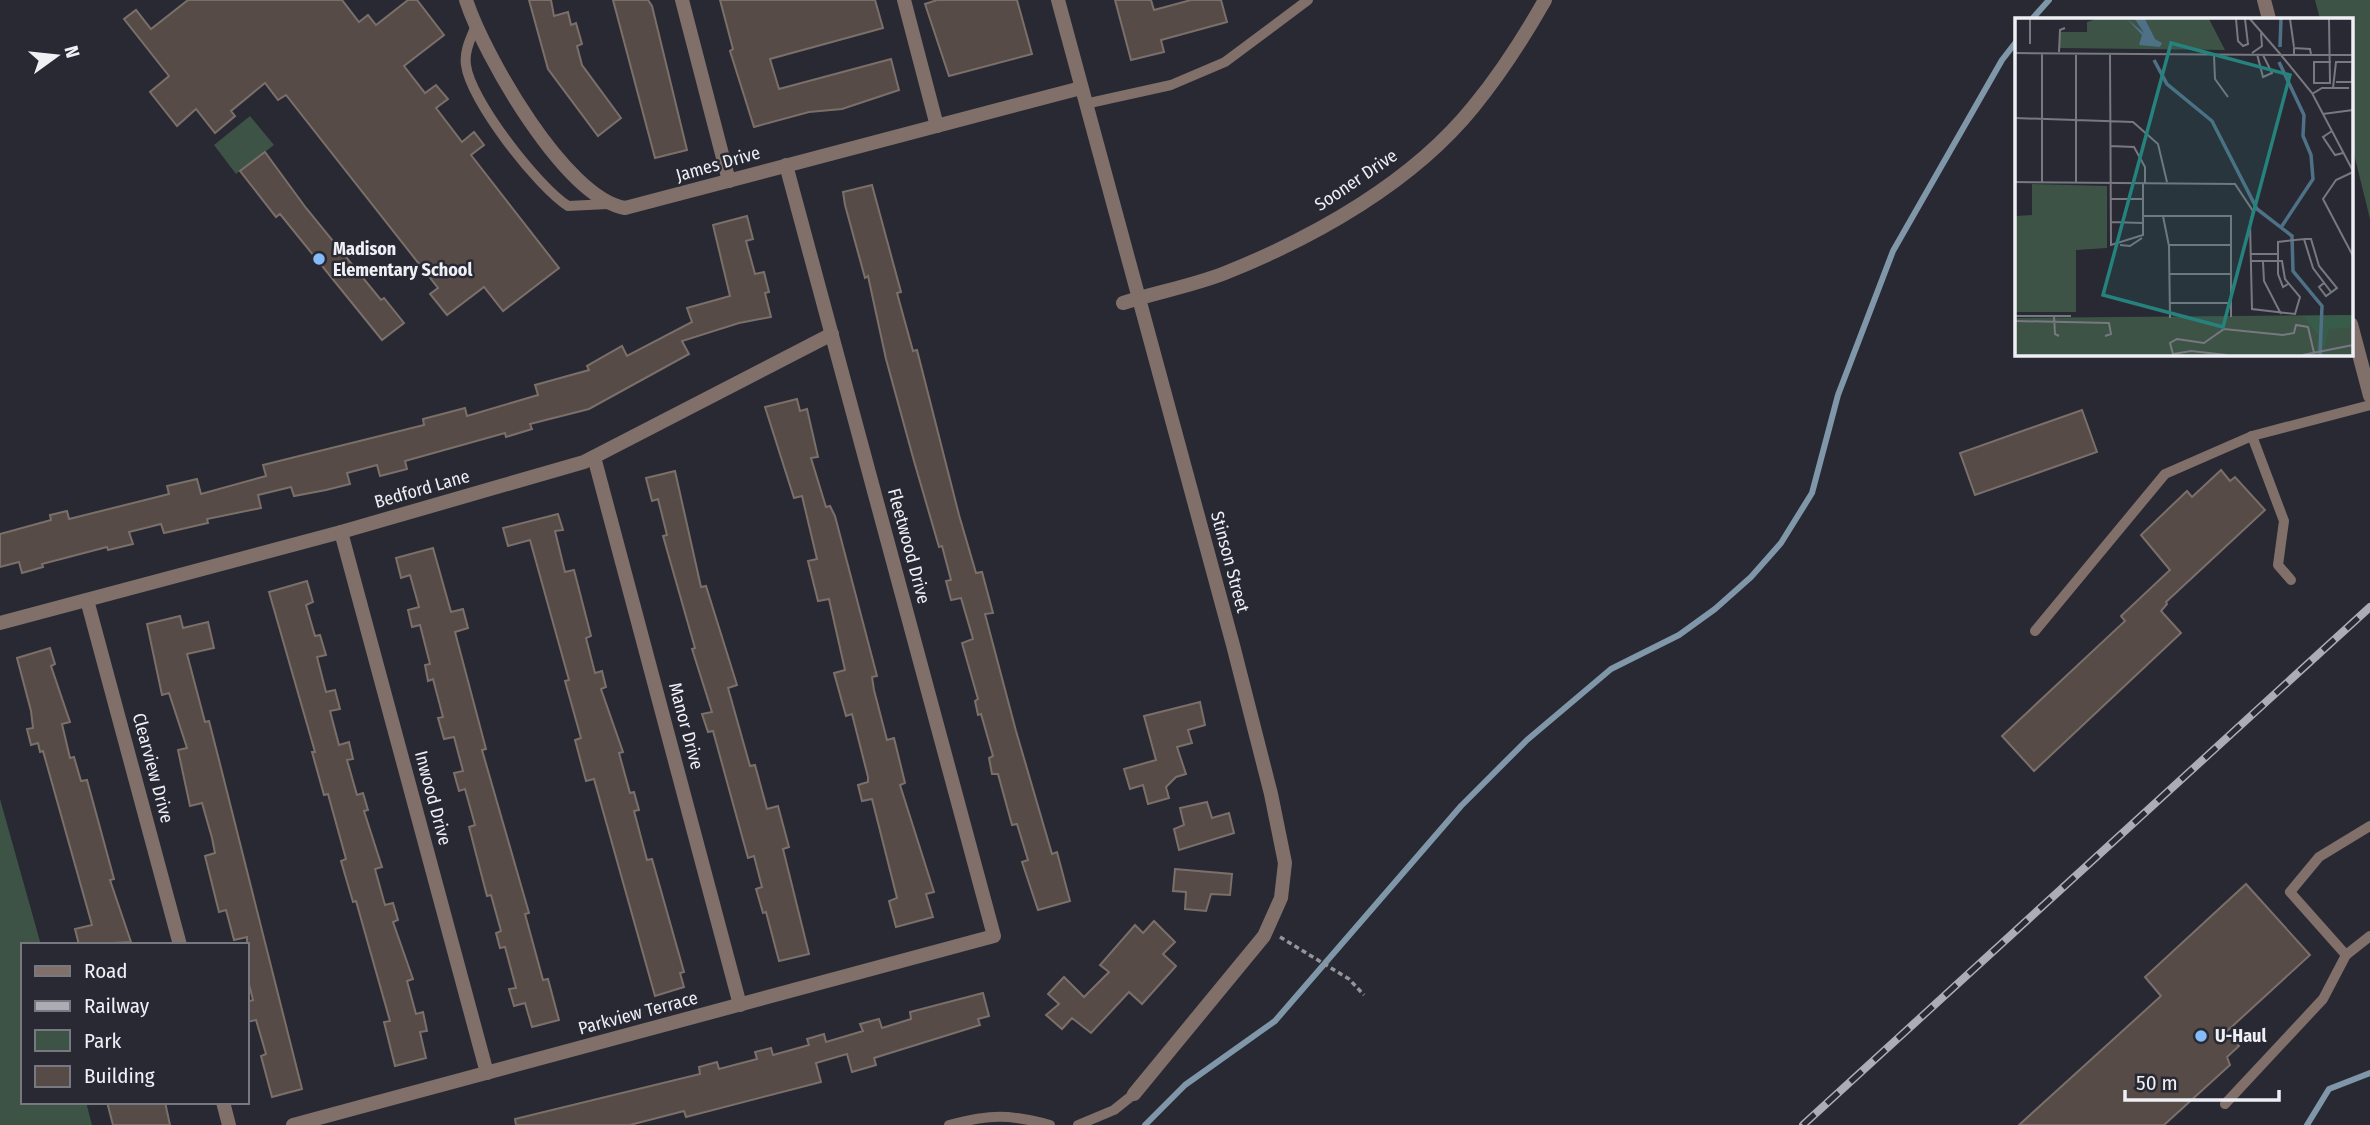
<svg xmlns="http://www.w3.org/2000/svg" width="2370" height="1125" viewBox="0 0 2370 1125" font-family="'Fira Sans Condensed',sans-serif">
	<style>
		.green { fill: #3c5346 }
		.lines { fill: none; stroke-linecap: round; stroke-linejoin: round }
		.stream { stroke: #7f97a9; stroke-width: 6 }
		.building { fill: #564b46; stroke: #7b6f6a; stroke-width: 2 }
		.path { stroke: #93949c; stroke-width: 3.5; stroke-dasharray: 5 3.5; stroke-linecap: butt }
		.service { stroke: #816f6a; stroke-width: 10 }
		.minor { stroke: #816f6a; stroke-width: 14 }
		.tertiary { stroke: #816f6a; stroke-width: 14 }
		.rail-casing { stroke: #acacb4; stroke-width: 8 }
		.rail { stroke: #282932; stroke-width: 5; stroke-dasharray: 16; stroke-linecap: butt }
		.poi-dot { fill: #85bbfb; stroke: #282932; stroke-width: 2.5 }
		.labels { text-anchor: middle; stroke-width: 5; stroke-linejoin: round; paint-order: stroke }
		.street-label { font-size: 18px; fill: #efeff6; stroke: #282932 }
		.poi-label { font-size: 18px; font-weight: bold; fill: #efeff6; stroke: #282932; text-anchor: start }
		.inset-river { fill: none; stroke: #4f7188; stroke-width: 3.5 }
		.inset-road { fill: none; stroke: #787880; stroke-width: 2 }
		.view { fill: #25827c; fill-opacity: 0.15; stroke: #25827c; stroke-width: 3.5 }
		.inset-edge { fill: none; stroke: #efeff6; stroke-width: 3.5 }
	</style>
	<rect width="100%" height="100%" fill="#282932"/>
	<g class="green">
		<polygon points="2315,0 2370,0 2370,219 2351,142 2351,19 2320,19"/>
		<polygon points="250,116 274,145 236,174 214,145"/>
		<polygon points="0,799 41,945 23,945 23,1102 86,1102 92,1125 0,1125"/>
	</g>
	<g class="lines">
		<g class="stream">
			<polyline points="2032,19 2049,0"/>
			<polyline points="1145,1125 1185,1085 1275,1021 1461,806 1527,740 1611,669 1679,635 1715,609 1751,577 1781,543 1812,493 1838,395 1893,251 2002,60 2016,42"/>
			<polyline points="2307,1125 2329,1089 2370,1073"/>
		</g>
	</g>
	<g class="building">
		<polygon points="188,0 342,0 359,22 368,15 376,25 408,0 417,0 444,35 404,66 425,93 436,85 448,99 436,108 462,142 474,132 484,145 471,155 559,268 503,311 484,287 447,315 430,294 438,288 286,95 278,100 265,83 231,111 235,116 215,133 196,109 177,126 150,92 169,76 124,19 136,10 151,29"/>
		<polygon points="529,0 551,0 554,16 568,12 571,25 576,23 582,44 577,46 582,65 621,118 598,136 548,69"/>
		<polygon points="613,0 648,0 652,6 687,150 655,158"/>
		<polygon points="720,0 875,0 883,28 770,59 779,89 891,59 899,90 842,109 809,112 754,127 730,51 733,49"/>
		<polygon points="937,0 1017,0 1032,54 949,76 925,4"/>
		<polygon points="1115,0 1151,0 1154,10 1191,0 1221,0 1227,22 1161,40 1164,52 1131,60"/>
		<polygon points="265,152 306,208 381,300 384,298 404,323 382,340 280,214 276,217 240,171"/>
		<polygon points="872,185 901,292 897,293 913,351 917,350 959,515 976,573 982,572 993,613 985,614 1016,731 1052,854 1057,852 1070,901 1038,910 1022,862 1028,860 1017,824 1012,825 998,774 992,774 989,758 993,756 981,714 978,715 975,701 978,699 962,643 973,639 961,598 951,600 946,581 951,580 942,546 939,547 914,461 886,359 868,276 865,278 845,205 843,192"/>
		<polygon points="747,216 753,239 746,241 755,274 764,272 769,292 765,293 771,317 739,323 682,341 689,354 589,409 530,424 532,429 506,437 505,433 405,461 407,469 380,476 377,465 347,473 350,484 326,490 294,496 291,487 258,495 261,508 207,519 208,523 164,533 161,524 129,532 133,544 108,550 107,547 42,564 43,567 22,573 19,562 0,567 0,534 51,520 50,515 67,511 69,519 169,494 167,486 197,479 201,494 266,476 263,465 424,425 423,419 465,408 467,416 538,395 535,385 589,370 587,366 622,346 627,356 692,322 687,308 730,296 713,225"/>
		<polygon points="797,399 800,411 807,409 818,457 811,458 826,507 830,506 835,516 877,676 872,677 874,690 887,740 894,738 905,783 900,785 934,892 926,894 933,917 896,927 889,901 897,898 872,799 862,801 858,785 868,782 868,777 852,714 846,716 834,673 845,670 829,599 818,601 808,561 817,559 802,496 794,498 765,407"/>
		<polygon points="2082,410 2097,452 1975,495 1960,453"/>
		<polygon points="2221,470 2230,481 2235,477 2265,510 2166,602 2167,604 2161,611 2181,633 2034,771 2002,736 2125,621 2121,616 2170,570 2141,535 2187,491 2192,497"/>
		<polygon points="675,471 701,587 706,586 737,685 728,688 750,766 755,765 767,809 778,806 789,847 783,849 809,954 779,961 766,912 763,913 756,889 762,887 754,856 748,858 713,731 708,732 702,714 712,712 692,649 695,648 663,536 667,535 658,499 652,501 646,478"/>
		<polygon points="558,514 563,530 555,531 565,572 574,570 591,636 586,638 595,673 602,671 606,687 601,689 623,752 619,753 630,793 634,792 639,810 634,811 647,860 652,859 684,972 680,973 684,987 655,996 594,779 586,781 575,740 581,738 565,681 569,680 530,540 508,546 503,528"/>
		<polygon points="433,548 451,612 463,609 468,628 455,632 486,749 482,750 529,913 525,914 543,980 548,979 559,1020 532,1027 525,1003 514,1006 509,989 516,988 505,947 500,948 496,933 501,931 491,895 487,896 469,827 475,825 465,789 459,791 454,773 463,771 454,737 444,739 438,718 443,717 433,679 428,681 425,665 430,664 420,625 412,627 408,610 419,607 410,575 401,578 396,558"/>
		<polygon points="307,581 313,602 306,605 315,636 320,635 326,655 317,657 326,692 335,690 340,709 330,711 339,745 349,742 353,759 347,760 357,795 363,793 368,810 364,811 382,867 375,869 385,905 393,903 398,920 393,922 413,979 407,981 416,1014 423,1012 427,1031 420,1032 426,1058 395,1066 384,1022 390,1021 356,901 353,902 341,861 346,859 328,794 324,795 312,752 315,752 269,592"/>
		<polygon points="180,616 183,628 208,622 214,648 187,654 205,722 209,721 220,764 302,1089 272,1097 261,1056 266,1054 256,1020 247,1022 247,1002 253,1000 247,976 247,937 234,940 226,910 219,912 205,856 215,853 212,838 202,803 190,806 178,750 187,748 169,693 162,695 147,624"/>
		<polygon points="50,648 55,664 51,666 70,722 62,724 70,758 74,757 81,781 87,780 114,879 110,880 131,942 79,945 75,929 92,925 43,751 40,752 38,743 31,745 27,729 33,728 31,711 17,658"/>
		<polygon points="1200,702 1205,725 1188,730 1192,743 1177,747 1186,774 1176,777 1166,787 1169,798 1148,804 1143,785 1130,789 1124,769 1156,760 1144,716"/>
		<polygon points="1207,802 1212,818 1229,813 1234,833 1179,850 1174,829 1184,825 1180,808"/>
		<polygon points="1175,869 1232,874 1230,895 1211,894 1206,911 1185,909 1186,892 1173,891"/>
		<polygon points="2246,884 2310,955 2226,1032 2239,1046 2227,1057 2230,1065 2164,1125 2019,1125 2161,996 2145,977"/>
		<polygon points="1154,921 1175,942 1163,954 1176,966 1142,1004 1129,992 1091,1033 1072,1018 1062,1029 1046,1015 1059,1004 1048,994 1064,977 1084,997 1109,972 1100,965 1135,925 1143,933"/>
		<polygon points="983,993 989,1016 978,1019 980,1025 874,1058 876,1065 852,1072 847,1054 816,1063 821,1082 686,1117 684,1111 630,1125 516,1125 515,1119 700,1074 699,1067 717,1062 719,1069 757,1059 755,1052 771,1048 773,1055 809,1045 807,1039 824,1034 826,1042 863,1031 860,1024 879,1019 882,1028 911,1019 910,1012"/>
		<polygon points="107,1102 165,1102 170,1125 113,1125"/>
	</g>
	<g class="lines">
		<polyline class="path" points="1280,937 1349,979 1364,995"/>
		<g class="service">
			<path d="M475 28C470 40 464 52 466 65 470 100 538 187 568 206L608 204"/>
			<polyline points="1085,104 1171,85 1225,62 1308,0"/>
			<polyline points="2252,436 2284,521 2278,565 2291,580"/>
			<polyline points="2035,631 2165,474 2252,436 2370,405"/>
			<polyline points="2370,826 2319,857 2290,892 2346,955 2370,936"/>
			<polyline points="2225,1104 2323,999 2346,955"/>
			<path d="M949 1125C991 1114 1009 1114 1050 1125"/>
			<polyline points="1078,1125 1114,1110 1134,1094"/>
		</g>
		<g class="minor">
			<path d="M466 0C484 55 565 198 625 208L1081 88"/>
			<polyline points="682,0 729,181"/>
			<polyline points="904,0 937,126"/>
			<polyline points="1058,0 1233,645 1271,794 1285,863 1281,898 1264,936 1134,1094"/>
			<path d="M1123 303C1157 292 1192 286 1225 273 1315 237 1413 182 1474 106 1501 73 1524 37 1545 0"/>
			<polyline points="594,457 740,1005"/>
			<polyline points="341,532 487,1073"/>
			<polyline points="87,600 180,945"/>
			<polyline points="0,623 341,532 584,462 832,334"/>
			<polyline points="223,1102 229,1125"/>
			<polyline points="293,1125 994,936 786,165"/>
		</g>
		<g class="tertiary">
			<polyline points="2264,0 2269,19"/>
			<polyline points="2351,324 2370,396"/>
		</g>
		<defs>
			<polyline id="rail" points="1803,1125 2370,607"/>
		</defs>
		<use href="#rail" class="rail-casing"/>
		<use href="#rail" class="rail"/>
	</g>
	<g class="poi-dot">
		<circle cx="319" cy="259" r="7"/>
		<circle cx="2201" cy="1036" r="7"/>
	</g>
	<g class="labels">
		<g class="street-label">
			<text transform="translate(718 164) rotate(-16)" y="6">James Drive</text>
			<text transform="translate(1356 180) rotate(-34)" y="6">Sooner Drive</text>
			<text transform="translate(422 489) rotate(-16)" y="6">Bedford Lane</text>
			<text transform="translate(909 546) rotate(75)" y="6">Fleetwood Drive</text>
			<text transform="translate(1230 562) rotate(75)" y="6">Stinson Street</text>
			<text transform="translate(686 726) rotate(75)" y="6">Manor Drive</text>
			<text transform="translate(153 768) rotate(75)" y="6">Clearview Drive</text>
			<text transform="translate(433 798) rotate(75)" y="6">Inwood Drive</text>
			<text transform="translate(638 1013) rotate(-15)" y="6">Parkview Terrace</text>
		</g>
		<g class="poi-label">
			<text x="333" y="255">Madison<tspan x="333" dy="21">Elementary School</tspan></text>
			<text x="2215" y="1042">U-Haul</text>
		</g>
	</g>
	<g transform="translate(2015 18)">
		<rect width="338" height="338" fill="#282932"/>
		<path d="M81 1H194L210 32 44 30V14H72V4ZM17 166 92 168V230L61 232V294H0V198L17 197ZM338 297V337H0V300Z" fill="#3c5346"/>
		<path d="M338 297 335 310 314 311 308 337H301L303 317 288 298Z" fill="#375c49"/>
		<path d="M112 1 129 15 120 1H130L140 21 147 25 145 29 124 27 127 17Z" fill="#4f7188"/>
		<path class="inset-river" d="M265 29 266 1M139 42 152 66 197 103 242 191 277 218 278 253 307 288 305 337M264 44 289 97 288 118 296 137 298 161 267 208"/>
		<path class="inset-road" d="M15 1V26M221 1 223 23 228 28 233 26 230 1M235 1 266 37H338M275 1 279 29M314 1 315 65M44 34 45 12 50 10M0 35 266 37 297 75 338 153M237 35 247 28 246 15M242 36 248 59 257 55 248 37M95 37 96 227 128 217V165M199 37 200 61 213 79M279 37V30L295 31 296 36M316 44H299V65H316M318 70 321 44H338L337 64H321M297 76 307 70H334M308 96 338 92M0 100 118 104 143 126 152 164M317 113 308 119 320 137 328 135M95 128 119 129 130 149V165M338 154 321 162 308 181 338 238M0 164 220 166 238 193 235 205 237 291 280 296 285 279 270 261 267 243H236M27 164V35M61 164V37M95 181H128M128 198H216V299M148 198 154 228 155 300M95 204 128 205M289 221H296L304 248 322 270 311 278 304 269 309 265M105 227 115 228 127 220M154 227H216M235 236H262M248 244 249 263 266 296M155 256H216M273 266 268 269 263 256V224L289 221 298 250 316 274M155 285H216M0 298H56M39 298 40 316 44 318M0 303 94 305 96 316 90 318M212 337 176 333 158 336 155 325 162 321 189 325 209 311 268 317 279 315 281 307 293 309 299 335M288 337 338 327"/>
		<path class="view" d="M156 25 275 57 208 309 88 277Z"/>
		<rect width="338" height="338" class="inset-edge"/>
	</g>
	<rect x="21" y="943" width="228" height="161" fill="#282932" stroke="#787880" stroke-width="2"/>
	<rect x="35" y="966" width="35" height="10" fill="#816f6a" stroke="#787880" stroke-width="2"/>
	<text x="84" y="978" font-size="21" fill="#efeff6">Road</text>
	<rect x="35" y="1001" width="35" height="10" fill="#acacb4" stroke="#787880" stroke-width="2"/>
	<text x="84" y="1013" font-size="21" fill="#efeff6">Railway</text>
	<rect x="35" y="1030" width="35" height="21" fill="#3c5346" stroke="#787880" stroke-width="2"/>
	<text x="84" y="1048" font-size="21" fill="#efeff6">Park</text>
	<rect x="35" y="1066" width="35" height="21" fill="#564b46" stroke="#787880" stroke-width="2"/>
	<text x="84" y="1083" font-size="21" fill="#efeff6">Building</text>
	<g transform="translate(56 56) rotate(75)" stroke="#282932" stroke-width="5" paint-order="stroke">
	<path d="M0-5L12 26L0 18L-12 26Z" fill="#efeff6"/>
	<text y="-10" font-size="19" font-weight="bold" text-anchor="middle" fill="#efeff6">N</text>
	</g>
	<path d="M2125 1090v10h154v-10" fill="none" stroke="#efeff6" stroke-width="3.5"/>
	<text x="2136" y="1090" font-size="21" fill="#efeff6" stroke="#282932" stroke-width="5" paint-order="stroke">50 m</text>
</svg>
